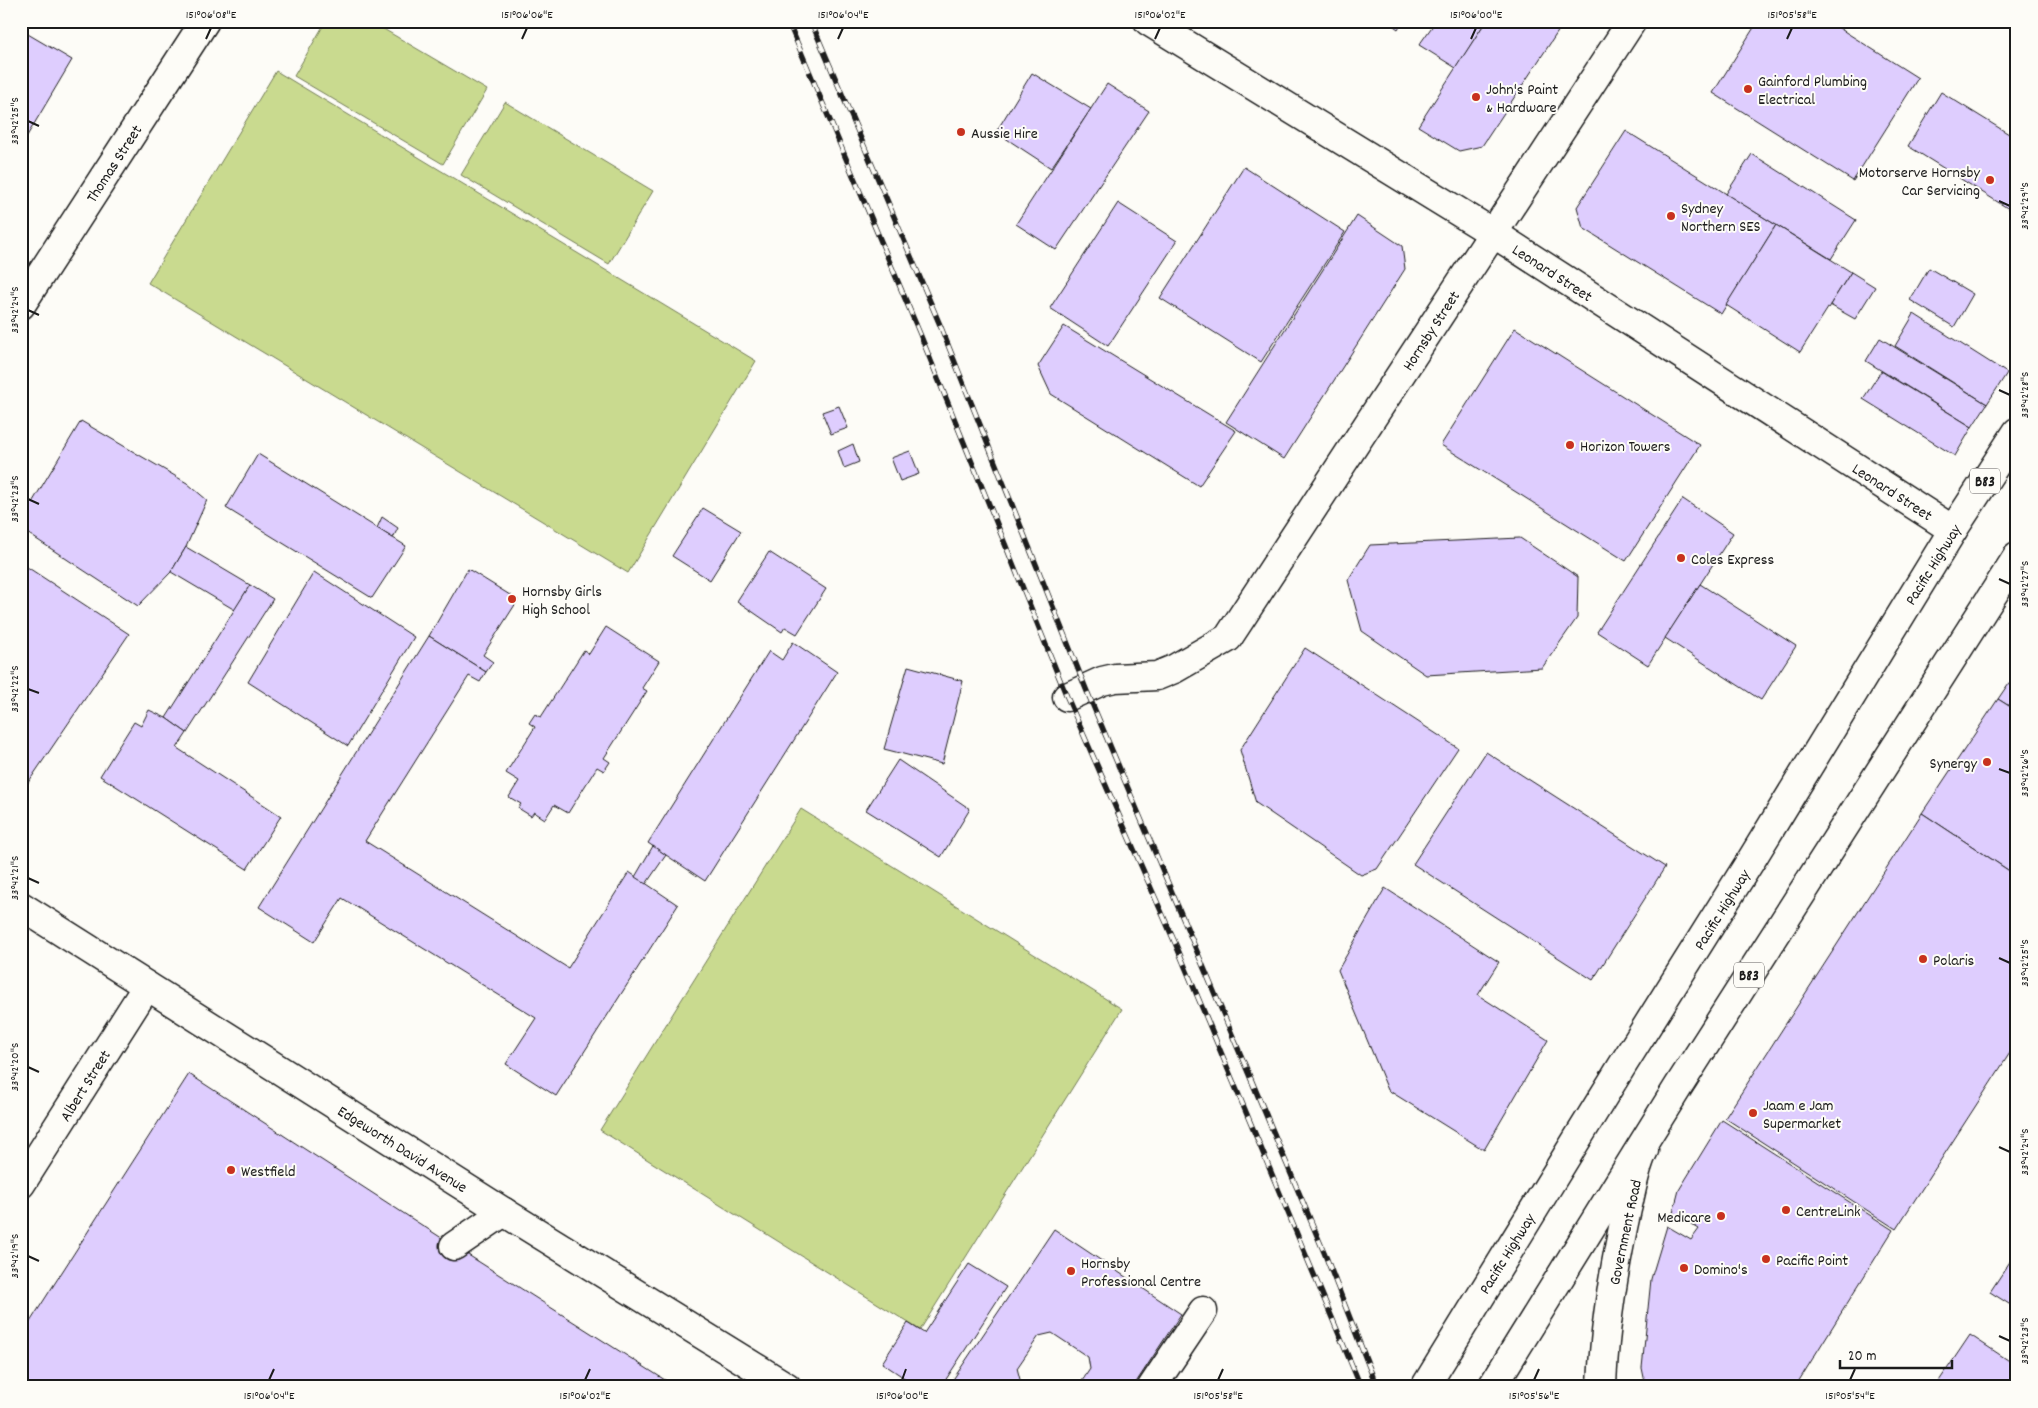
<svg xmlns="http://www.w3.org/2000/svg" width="2038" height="1408" viewBox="0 0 2038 1408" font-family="Dekko,sans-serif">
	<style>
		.green { fill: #c9da8f; stroke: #727b56 }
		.building { fill: #decdfe; stroke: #1c1c1c }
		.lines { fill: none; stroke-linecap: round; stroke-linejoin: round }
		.minor-casing { stroke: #1c1c1c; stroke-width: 31 }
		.major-casing { stroke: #1c1c1c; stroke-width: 31 }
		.minor { stroke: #fdfcf7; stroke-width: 28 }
		.major { stroke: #fdfcf7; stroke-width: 28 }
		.rail-casing { stroke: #1c1c1c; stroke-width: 5.5 }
		.rail { stroke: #fdfcf7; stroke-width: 4; stroke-dasharray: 11; stroke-linecap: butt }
		.ticks { fill: none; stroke: #1c1c1c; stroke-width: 2 }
		.poi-dot { fill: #c8321e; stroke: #fdfcf7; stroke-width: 2 }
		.labels { text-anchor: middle; stroke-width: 4; stroke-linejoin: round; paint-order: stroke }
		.shield { fill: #fdfcf7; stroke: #605f5e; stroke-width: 1 }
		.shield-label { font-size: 15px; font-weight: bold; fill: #1c1c1c }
		.poi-label { font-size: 16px; fill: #1c1c1c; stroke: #fdfcf7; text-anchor: start }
		.street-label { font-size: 16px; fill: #1c1c1c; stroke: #fdfcf7 }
		.neatline { fill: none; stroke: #1c1c1c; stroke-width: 2 }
		.ticks-label { font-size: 12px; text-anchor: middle; fill: #1c1c1c }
	</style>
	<rect width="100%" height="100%" fill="#fdfcf7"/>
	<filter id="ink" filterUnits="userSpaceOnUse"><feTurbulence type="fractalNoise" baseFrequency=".02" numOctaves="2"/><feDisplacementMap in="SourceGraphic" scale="10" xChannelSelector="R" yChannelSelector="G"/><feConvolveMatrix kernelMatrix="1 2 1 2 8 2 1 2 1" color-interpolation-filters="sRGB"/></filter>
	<g filter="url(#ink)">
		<g class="green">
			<polygon points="326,21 370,21 487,90 443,164 294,76"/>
			<polygon points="276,71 756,361 628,573 148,283"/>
			<polygon points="505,102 653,191 609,264 461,175"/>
			<polygon points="801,809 1122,1009 920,1330 600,1130"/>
		</g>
		<g class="building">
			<polygon points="1387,21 1403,21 1398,29"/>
			<polygon points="1436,21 1486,21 1456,68 1419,45"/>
			<polygon points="1486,21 1565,21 1482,146 1459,151 1418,126"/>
			<polygon points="1758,21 1828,21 1918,78 1853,181 1713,93"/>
			<polygon points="21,30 72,60 21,146"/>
			<polygon points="1032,73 1091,109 1051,168 996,132"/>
			<polygon points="1107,84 1149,111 1056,250 1016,224"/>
			<polygon points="1941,92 2017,139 2017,214 1908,146"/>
			<polygon points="1626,131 1776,225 1721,314 1583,228 1577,207"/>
			<polygon points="1752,154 1856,220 1831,259 1726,194"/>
			<polygon points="1244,167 1345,232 1261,362 1160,298"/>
			<polygon points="1118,203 1177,241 1108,346 1050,308"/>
			<polygon points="1357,216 1402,246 1405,269 1284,459 1226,422"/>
			<polygon points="1776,225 1851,272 1800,352 1726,305"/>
			<polygon points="1929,268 1973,294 1954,327 1910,300"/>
			<polygon points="1851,272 1875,287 1855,319 1830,305"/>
			<polygon points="1914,314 2007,373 1987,404 1895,346"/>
			<polygon points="1064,326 1236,431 1199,486 1051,394 1038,366"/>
			<polygon points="1515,328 1700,445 1626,561 1441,445"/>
			<polygon points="1880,338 1987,404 1972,427 1866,361"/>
			<polygon points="1881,371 1972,427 1955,456 1863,399"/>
			<polygon points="839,406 848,428 831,434 822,412"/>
			<polygon points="81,421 187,483 207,500 186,547 171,572 138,606 21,529 21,521"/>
			<polygon points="853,444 859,462 844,468 838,451"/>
			<polygon points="910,451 919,474 900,481 891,458"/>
			<polygon points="258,454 406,546 372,598 226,508"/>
			<polygon points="1683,499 1733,533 1648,665 1597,632"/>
			<polygon points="703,508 741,531 710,580 672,556"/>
			<polygon points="382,517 398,528 393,538 377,528"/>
			<polygon points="1520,538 1578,577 1577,618 1542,668 1426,675 1362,631 1348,580 1370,545"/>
			<polygon points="186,547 250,585 235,610 171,572"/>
			<polygon points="769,552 826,589 797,634 785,627 782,632 737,601"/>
			<polygon points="21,563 129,634 21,793"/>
			<polygon points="468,569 518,600 483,655 493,662 486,672 429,636"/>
			<polygon points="314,572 414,637 348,746 248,682"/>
			<polygon points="1700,584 1796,646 1761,700 1665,638"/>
			<polygon points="250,585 273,599 187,733 166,718"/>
			<polygon points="606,627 659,661 642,688 647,691 604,758 610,762 604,771 597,767 568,813 554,805 545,819 534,812 531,816 518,808 521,804 509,797 519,781 506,773 535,727 529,723 535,714 541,717 584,650 589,654"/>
			<polygon points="429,636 486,672 480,682 469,676 365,841 568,968 629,872 678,905 556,1096 506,1064 536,1018 342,898 314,942 259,907"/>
			<polygon points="793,642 837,672 705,881 648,843 769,651 782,660"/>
			<polygon points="1305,648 1458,748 1377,869 1361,875 1256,803 1240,750"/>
			<polygon points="908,666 963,681 942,764 884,749"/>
			<polygon points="2017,671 2017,711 1998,699"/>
			<polygon points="1998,699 2017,711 2017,876 1922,813"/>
			<polygon points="149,710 166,718 187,733 177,748 281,816 247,869 100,776 134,722 141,726"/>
			<polygon points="1486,752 1665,867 1593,980 1413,864"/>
			<polygon points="898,760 970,809 941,857 866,810"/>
			<polygon points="1922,813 2017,876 2017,1042 1896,1229 1725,1118"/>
			<polygon points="653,846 666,855 646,884 635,877"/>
			<polygon points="1385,888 1499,962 1478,995 1548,1040 1484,1150 1388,1090 1338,970"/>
			<polygon points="189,1074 454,1246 676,1387 21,1387 21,1336"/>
			<polygon points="1722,1120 1893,1230 1795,1387 1646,1387 1642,1368 1651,1279 1667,1226 1691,1240 1699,1229 1673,1213 1679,1190"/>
			<polygon points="1054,1229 1181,1314 1133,1387 1078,1387 1090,1369 1088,1357 1052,1333 1039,1336 1017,1368 1022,1387 948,1387"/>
			<polygon points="2017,1251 2017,1309 1990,1292"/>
			<polygon points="969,1264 1006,1287 941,1387 918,1387 882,1363 908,1323 924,1333"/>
			<polygon points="1970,1335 2017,1366 2017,1387 1935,1387"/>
		</g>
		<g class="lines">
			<defs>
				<g id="minor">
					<polyline points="1148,21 1493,233 1953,530"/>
					<polyline points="21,305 205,21"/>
					<polyline points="1067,697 1102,681 1115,678 1157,676 1174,669 1228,638 1632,21"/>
					<polyline points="21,1184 147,986"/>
					<polyline points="454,1246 504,1212"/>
					<polyline points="1152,1387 1203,1311"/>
					<path d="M1602 1387C1604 1326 1614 1268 1627 1209 1632 1190 1635 1167 1644 1150"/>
				</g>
				<g id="major">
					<polyline points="21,906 504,1212 787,1387"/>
					<polyline points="1425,1387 1622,1066 1753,857 1953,530 2017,432"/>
					<polyline points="1492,1387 1678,1087 2017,557"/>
				</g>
			</defs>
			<use href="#minor" class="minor-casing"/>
			<use href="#major" class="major-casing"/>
			<use href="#minor" class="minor"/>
			<use href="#major" class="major"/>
			<defs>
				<g id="rail">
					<polyline points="788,21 920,334 1067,697 1176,945 1361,1387"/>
					<polyline points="811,21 940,325 1086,689 1324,1252 1377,1387"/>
				</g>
			</defs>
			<use href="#rail" class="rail-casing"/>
			<use href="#rail" class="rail"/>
		</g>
	</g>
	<path class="ticks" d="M206 39 211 28M522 39 527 28M838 39 843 28M1155 39 1160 28M1471 39 1476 28M1787 39 1792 28M28 121 39 126M1999 201 2010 206M28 310 39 315M1999 390 2010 395M28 499 39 504M1999 579 2010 584M28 689 39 693M1999 769 2010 773M28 878 39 883M1999 958 2010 963M28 1067 39 1072M1999 1147 2010 1152M28 1256 39 1261M1999 1336 2010 1341M269 1380 274 1369M585 1380 590 1369M902 1380 906 1369M1218 1380 1223 1369M1534 1380 1539 1369M1850 1380 1855 1369"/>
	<g class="poi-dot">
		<circle cx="1748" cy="89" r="5"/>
		<circle cx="1476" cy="97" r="5"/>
		<circle cx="961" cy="132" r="5"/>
		<circle cx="1990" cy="180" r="5"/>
		<circle cx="1671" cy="216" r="5"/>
		<circle cx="1570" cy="445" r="5"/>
		<circle cx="1681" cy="558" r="5"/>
		<circle cx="512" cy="599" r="5"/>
		<circle cx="1987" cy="762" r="5"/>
		<circle cx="1923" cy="959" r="5"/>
		<circle cx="1753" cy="1113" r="5"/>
		<circle cx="231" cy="1170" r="5"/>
		<circle cx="1786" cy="1210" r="5"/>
		<circle cx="1721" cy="1216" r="5"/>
		<circle cx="1766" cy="1259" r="5"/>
		<circle cx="1684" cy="1268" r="5"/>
		<circle cx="1071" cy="1271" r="5"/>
	</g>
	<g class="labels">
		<g class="shield">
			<rect x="1970" y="468.5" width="30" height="25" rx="4"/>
			<rect x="1734" y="962.5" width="30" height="25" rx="4"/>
		</g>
		<g class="shield-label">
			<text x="1985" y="486">B83</text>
			<text x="1749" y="980">B83</text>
		</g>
		<g class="poi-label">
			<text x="1758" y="86">Gainford Plumbing<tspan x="1758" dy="18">Electrical</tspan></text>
			<text x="1486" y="94">John's Paint<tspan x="1486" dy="18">&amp; Hardware</tspan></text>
			<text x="971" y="138">Aussie Hire</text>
			<text x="1980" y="177" text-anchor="end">Motorserve Hornsby<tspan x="1980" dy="18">Car Servicing</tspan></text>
			<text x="1681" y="213">Sydney<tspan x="1681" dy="18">Northern SES</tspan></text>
			<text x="1580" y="451">Horizon Towers</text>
			<text x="1691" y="564">Coles Express</text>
			<text x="522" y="596">Hornsby Girls<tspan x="522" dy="18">High School</tspan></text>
			<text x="1977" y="768" text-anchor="end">Synergy</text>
			<text x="1933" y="965">Polaris</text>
			<text x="1763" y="1110">Jaam e Jam<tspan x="1763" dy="18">Supermarket</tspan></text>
			<text x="241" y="1176">Westfield</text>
			<text x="1796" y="1216">CentreLink</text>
			<text x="1711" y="1222" text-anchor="end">Medicare</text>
			<text x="1776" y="1265">Pacific Point</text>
			<text x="1081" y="1268">Hornsby<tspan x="1081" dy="18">Professional Centre</tspan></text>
			<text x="1694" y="1274">Domino's</text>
		</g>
		<g class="street-label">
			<text transform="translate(113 163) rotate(-57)" y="6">Thomas Street</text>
			<text transform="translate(1553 272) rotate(33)" y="6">Leonard Street</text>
			<text transform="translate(1430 330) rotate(-57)" y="6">Hornsby Street</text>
			<text transform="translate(1893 491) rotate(33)" y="6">Leonard Street</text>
			<text transform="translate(1932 564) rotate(-58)" y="6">Pacific Highway</text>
			<text transform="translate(1721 909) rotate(-58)" y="6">Pacific Highway</text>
			<text transform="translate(84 1085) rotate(-58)" y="6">Albert Street</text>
			<text transform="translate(403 1148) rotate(32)" y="6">Edgeworth David Avenue</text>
			<text transform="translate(1624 1232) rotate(-78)" y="6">Government Road</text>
			<text transform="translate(1506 1253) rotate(-58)" y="6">Pacific Highway</text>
		</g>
	</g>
	<rect width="2038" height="1408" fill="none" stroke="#fdfcf7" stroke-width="55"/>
	<path d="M1840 1360v8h112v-8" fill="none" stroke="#1c1c1c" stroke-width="2.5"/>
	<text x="1848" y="1360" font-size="15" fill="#1c1c1c" stroke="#fdfcf7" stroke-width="4" paint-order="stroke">20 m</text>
	<rect x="28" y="28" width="1982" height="1352" class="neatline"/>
	<g class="ticks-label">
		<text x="211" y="18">151°06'08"E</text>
		<text x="527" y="18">151°06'06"E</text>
		<text x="843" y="18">151°06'04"E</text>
		<text x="1160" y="18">151°06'02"E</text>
		<text x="1476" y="18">151°06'00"E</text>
		<text x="1792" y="18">151°05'58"E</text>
		<text transform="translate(14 121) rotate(-90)" y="4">33°42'25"S</text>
		<text transform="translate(2024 206) rotate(-90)" y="4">33°42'29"S</text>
		<text transform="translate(14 310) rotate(-90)" y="4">33°42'24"S</text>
		<text transform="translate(2024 395) rotate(-90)" y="4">33°42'28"S</text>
		<text transform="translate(14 499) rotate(-90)" y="4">33°42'23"S</text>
		<text transform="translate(2024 584) rotate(-90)" y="4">33°42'27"S</text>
		<text transform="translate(14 689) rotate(-90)" y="4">33°42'22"S</text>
		<text transform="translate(2024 773) rotate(-90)" y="4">33°42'26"S</text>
		<text transform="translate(14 878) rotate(-90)" y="4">33°42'21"S</text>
		<text transform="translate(2024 963) rotate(-90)" y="4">33°42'25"S</text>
		<text transform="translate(14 1067) rotate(-90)" y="4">33°42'20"S</text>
		<text transform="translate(2024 1152) rotate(-90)" y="4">33°42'24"S</text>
		<text transform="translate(14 1256) rotate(-90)" y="4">33°42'19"S</text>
		<text transform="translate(2024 1341) rotate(-90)" y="4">33°42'23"S</text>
		<text x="269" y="1399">151°06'04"E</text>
		<text x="585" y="1399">151°06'02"E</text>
		<text x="902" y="1399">151°06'00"E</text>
		<text x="1218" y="1399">151°05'58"E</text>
		<text x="1534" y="1399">151°05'56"E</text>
		<text x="1850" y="1399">151°05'54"E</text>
	</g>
</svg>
